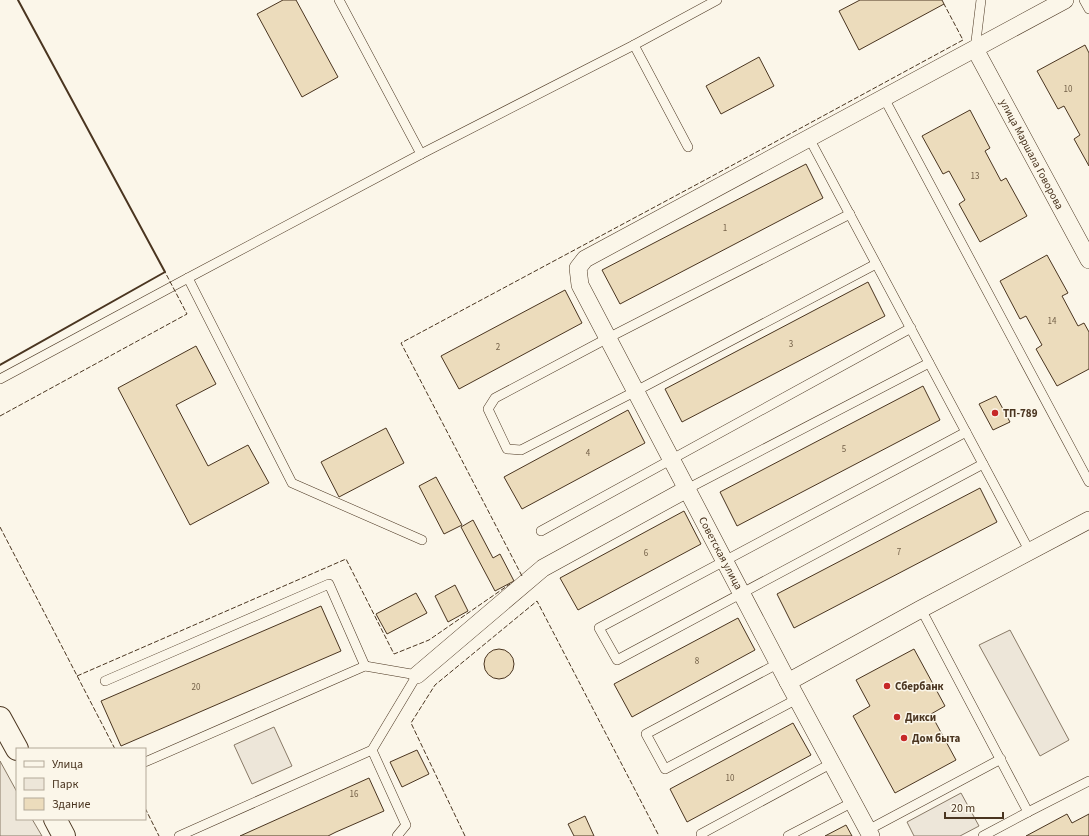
<svg xmlns="http://www.w3.org/2000/svg" width="1089" height="836" viewBox="0 0 1089 836" font-family="'Source Sans 3',sans-serif">
	<style>
		.green { fill: #ede6d9; stroke: #887966 }
		.building { fill: #ecdcbc; stroke: #4a3520 }
		.lines { fill: none; stroke-linecap: round; stroke-linejoin: round }
		.lane-casing { stroke: #4a3520; stroke-width: 10 }
		.street-casing { stroke: #4a3520; stroke-width: 18 }
		.secondary-casing { stroke: #4a3520; stroke-width: 24 }
		.lane { stroke: #fbf6e9; stroke-width: 9 }
		.street { stroke: #fbf6e9; stroke-width: 17 }
		.secondary { stroke: #fbf6e9; stroke-width: 22 }
		.fence { stroke: #4a3520; stroke-width: 1; stroke-dasharray: 5 2; stroke-linecap: butt }
		.wall { stroke: #4a3520; stroke-width: 2 }
		.poi-dot { fill: #c62828; stroke: #fbf6e9; stroke-width: 1.5 }
		.labels { text-anchor: middle; stroke-width: 3; stroke-linejoin: round; paint-order: stroke }
		.number-label { font-size: 9px; fill: #725f47 }
		.street-label { font-size: 11px; fill: #4a3520; stroke: #fbf6e9 }
		.poi-label { font-size: 11px; font-weight: bold; fill: #4a3520; stroke: #fbf6e9; text-anchor: start }
	</style>
	<rect width="100%" height="100%" fill="#fbf6e9"/>
	<g class="green">
		<polygon points="1010,630 1069,740 1040,756 979,645"/>
		<polygon points="274,727 292,766 252,784 234,745"/>
		<polygon points="0,761 17,792 17,819 32,819 42,836 0,836"/>
		<polygon points="961,793 979,826 960,836 914,836 907,822"/>
	</g>
	<g class="building">
		<polygon points="283,0 296,0 338,77 302,97 257,14"/>
		<polygon points="860,0 942,0 944,4 859,50 839,11"/>
		<polygon points="1085,45 1089,53 1089,166 1074,139 1080,135 1064,106 1058,109 1037,71"/>
		<polygon points="759,57 774,86 721,114 706,86"/>
		<polygon points="970,110 990,148 985,151 1001,181 1006,178 1027,216 980,242 959,204 965,200 949,171 943,174 922,136"/>
		<polygon points="806,164 823,198 620,304 602,270"/>
		<polygon points="1047,255 1068,293 1062,296 1078,326 1084,323 1089,332 1089,369 1057,386 1036,349 1042,345 1026,316 1020,319 1000,281"/>
		<polygon points="868,282 885,316 682,422 665,389"/>
		<polygon points="565,290 582,323 459,389 441,356"/>
		<polygon points="196,346 216,384 176,405 208,466 248,445 269,483 190,525 118,388"/>
		<polygon points="923,386 940,420 737,526 720,492"/>
		<polygon points="996,396 1010,422 993,430 979,404"/>
		<polygon points="628,410 645,443 522,509 504,477"/>
		<polygon points="386,428 404,463 339,497 321,462"/>
		<polygon points="436,477 462,525 444,534 419,486"/>
		<polygon points="980,488 997,522 794,628 777,594"/>
		<polygon points="684,511 701,544 578,610 560,578"/>
		<polygon points="473,520 493,558 500,554 514,581 495,591 461,527"/>
		<polygon points="455,585 468,611 448,622 435,596"/>
		<polygon points="416,593 427,613 387,634 376,614"/>
		<polygon points="321,606 341,651 121,746 101,701"/>
		<polygon points="738,618 755,650 632,717 614,684"/>
		<circle cx="499" cy="664" r="15"/>
		<polygon points="914,649 945,706 931,714 956,760 895,793 853,716 870,706 856,680"/>
		<polygon points="793,723 811,755 687,822 670,789"/>
		<polygon points="417,750 429,774 402,787 390,762"/>
		<polygon points="369,778 384,811 336,832 328,836 240,836"/>
		<polygon points="1067,814 1072,823 1089,814 1089,836 1026,836"/>
		<polygon points="585,816 594,836 574,836 568,824"/>
		<polygon points="846,825 852,836 825,836"/>
	</g>
	<g class="lines">
		<defs>
			<g id="lane">
				<polyline points="339,0 421,154"/>
				<polyline points="1084,0 1089,9"/>
				<polyline points="634,45 688,147"/>
				<polyline points="975,49 981,0"/>
				<polyline points="884,98 1089,482"/>
				<polyline points="809,138 1030,552"/>
				<polyline points="850,214 608,338 495,398 488,409 507,449 521,450 636,391 876,264"/>
				<polyline points="0,379 188,278"/>
				<polyline points="966,432 599,628 617,660 983,464"/>
				<polyline points="687,489 929,363"/>
				<polyline points="541,531 911,328"/>
				<polyline points="422,540 292,483 188,278 421,154 634,45 717,0"/>
				<polyline points="921,609 1028,812 1089,781"/>
				<polyline points="779,663 646,734 665,769 797,699"/>
				<polyline points="105,681 329,584 365,666"/>
				<polyline points="145,762 365,666 417,675 372,750 406,825 397,836"/>
				<polyline points="868,830 1001,759"/>
				<polyline points="179,836 372,750"/>
				<polyline points="703,836 701,834 832,763"/>
				<polyline points="788,836 853,802"/>
				<polyline points="983,836 1028,812"/>
			</g>
			<g id="street">
				<polyline points="975,49 1089,260"/>
				<polyline points="417,675 543,568 687,489"/>
				<polyline points="788,682 921,609 1089,520"/>
				<polyline points="871,836 788,682 580,285 578,268 585,259 1065,0"/>
			</g>
			<g id="secondary">
				<polyline points="0,718 17,749"/>
				<polyline points="55,819 64,836"/>
			</g>
		</defs>
		<use href="#lane" class="lane-casing"/>
		<use href="#street" class="street-casing"/>
		<use href="#secondary" class="secondary-casing"/>
		<use href="#lane" class="lane"/>
		<use href="#street" class="street"/>
		<use href="#secondary" class="secondary"/>
		<g class="fence">
			<polyline points="0,416 187,314 165,272"/>
			<polyline points="0,527 115,749"/>
			<polyline points="522,576 401,343 705,180 963,40 944,4"/>
			<polyline points="77,676 346,559 394,654 429,640 510,584"/>
			<polyline points="145,808 159,836"/>
			<polyline points="465,836 411,723 435,685 537,601 659,836"/>
		</g>
		<polyline class="wall" points="0,365 165,272 18,0"/>
	</g>
	<g class="poi-dot">
		<circle cx="995" cy="413" r="4"/>
		<circle cx="887" cy="686" r="4"/>
		<circle cx="897" cy="717" r="4"/>
		<circle cx="904" cy="738" r="4"/>
	</g>
	<g class="labels">
		<g class="number-label">
			<text x="1068" y="92">10</text>
			<text x="975" y="179">13</text>
			<text x="725" y="231">1</text>
			<text x="1052" y="324">14</text>
			<text x="791" y="347">3</text>
			<text x="498" y="350">2</text>
			<text x="844" y="452">5</text>
			<text x="588" y="456">4</text>
			<text x="899" y="555">7</text>
			<text x="646" y="556">6</text>
			<text x="697" y="664">8</text>
			<text x="196" y="690">20</text>
			<text x="730" y="781">10</text>
			<text x="354" y="797">16</text>
		</g>
		<g class="street-label">
			<text transform="translate(1032 154) rotate(62)" y="4">улица Маршала Говорова</text>
			<text transform="translate(721 553) rotate(62)" y="4">Советская улица</text>
		</g>
		<g class="poi-label">
			<text x="1003" y="417">ТП-789</text>
			<text x="895" y="690">Сбербанк</text>
			<text x="905" y="721">Дикси</text>
			<text x="912" y="742">Дом быта</text>
		</g>
	</g>
	<rect x="16" y="748" width="130" height="72" fill="#fbf6e9" stroke="#b4a999"/>
	<rect x="24" y="761" width="20" height="6" fill="#fbf6e9" stroke="#b4a999"/>
	<text x="52" y="768" font-size="12" fill="#4a3520">Улица</text>
	<rect x="24" y="778" width="20" height="12" fill="#ede6d9" stroke="#b4a999"/>
	<text x="52" y="788" font-size="12" fill="#4a3520">Парк</text>
	<rect x="24" y="798" width="20" height="12" fill="#ecdcbc" stroke="#b4a999"/>
	<text x="52" y="808" font-size="12" fill="#4a3520">Здание</text>
	<path d="M945 812v6h58v-6" fill="none" stroke="#4a3520" stroke-width="2"/>
	<text x="951" y="812" font-size="12" fill="#4a3520" stroke="#fbf6e9" stroke-width="3" paint-order="stroke">20 m</text>
</svg>
